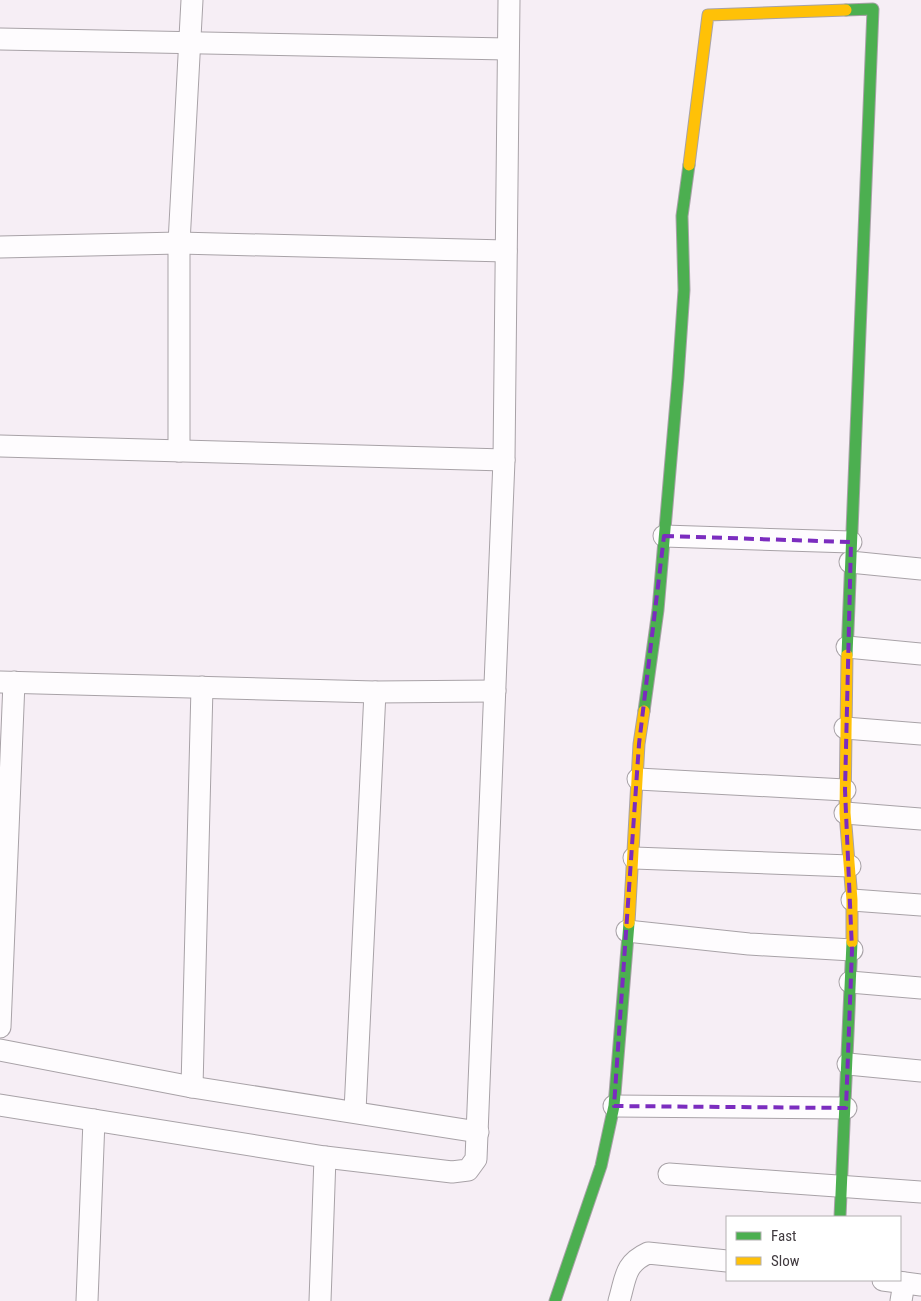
<svg xmlns="http://www.w3.org/2000/svg" width="921" height="1301" viewBox="0 0 921 1301" font-family="'Roboto Condensed',sans-serif">
	<style>
		.lines { fill: none; stroke-linecap: round; stroke-linejoin: round }
		.street-casing { stroke: #a8a2a7; stroke-width: 23 }
		.fast-casing { stroke: #a8a2a7; stroke-width: 13 }
		.slow-casing { stroke: #a8a2a7; stroke-width: 13 }
		.street { stroke: #fefcfe; stroke-width: 21 }
		.fast { stroke: #4caf50; stroke-width: 11 }
		.slow { stroke: #ffc107; stroke-width: 11 }
		.marked { fill: none; stroke: #7b2cbf; stroke-width: 4; stroke-dasharray: 10 6; stroke-linejoin: round }
	</style>
	<rect width="100%" height="100%" fill="#f6eef5"/>
	<g class="lines">
		<defs>
			<g id="street">
				<polyline points="0,39 507,49"/>
				<polyline points="0,247 179,243 506,251"/>
				<polyline points="0,446 504,460"/>
				<polyline points="179,451 179,243 192,0"/>
				<polyline points="664,536 851,542"/>
				<polyline points="850,562 921,569"/>
				<polyline points="847,647 921,654"/>
				<polyline points="0,682 375,692 495,691"/>
				<polyline points="845,728 921,734"/>
				<polyline points="638,779 845,790"/>
				<polyline points="845,813 921,819"/>
				<polyline points="634,858 850,866"/>
				<polyline points="852,900 921,905"/>
				<polyline points="627,931 749,944 852,950"/>
				<polyline points="850,982 921,988"/>
				<polyline points="0,1027 14,682"/>
				<polyline points="0,1050 192,1087 478,1132"/>
				<polyline points="848,1064 921,1071"/>
				<polyline points="192,1087 202,687"/>
				<polyline points="0,1105 325,1157 452,1172 468,1170 476,1159 504,460 509,0"/>
				<polyline points="614,1106 846,1108"/>
				<polyline points="355,1111 375,692"/>
				<polyline points="669,1174 921,1192"/>
				<polyline points="883,1280 921,1285"/>
				<polyline points="87,1301 94,1120"/>
				<polyline points="320,1301 325,1157"/>
				<path d="M619 1301C626 1278 624 1264 648 1253L727 1261"/>
				<polyline points="901,1301 904,1283"/>
			</g>
			<g id="fast">
				<polyline points="846,10 873,9 847,655"/>
				<polyline points="644,711 658,610 678,378 684,290 682,216 689,165"/>
				<polyline points="840,1217 852,942"/>
				<polyline points="555,1301 601,1166 614,1106 629,923"/>
			</g>
			<g id="slow">
				<polyline points="689,165 708,15 846,10"/>
				<polyline points="847,655 845,813 852,900 852,942"/>
				<polyline points="629,923 639,744 644,711"/>
			</g>
		</defs>
		<use href="#street" class="street-casing"/>
		<use href="#fast" class="fast-casing"/>
		<use href="#slow" class="slow-casing"/>
		<use href="#street" class="street"/>
		<use href="#fast" class="fast"/>
		<use href="#slow" class="slow"/>
	</g>
	<path class="marked" d="M664 536 851 542 845 790 852 950 846 1108 614 1106 639 744Z"/>
	<rect x="726" y="1216" width="175" height="65" fill="#ffffff" stroke="#b3b0b2"/>
	<rect x="736" y="1232" width="25" height="8" fill="#4caf50" stroke="#b3b0b2"/>
	<text x="771" y="1241" font-size="15" fill="#403a3f">Fast</text>
	<rect x="736" y="1257" width="25" height="8" fill="#ffc107" stroke="#b3b0b2"/>
	<text x="771" y="1266" font-size="15" fill="#403a3f">Slow</text>
</svg>
